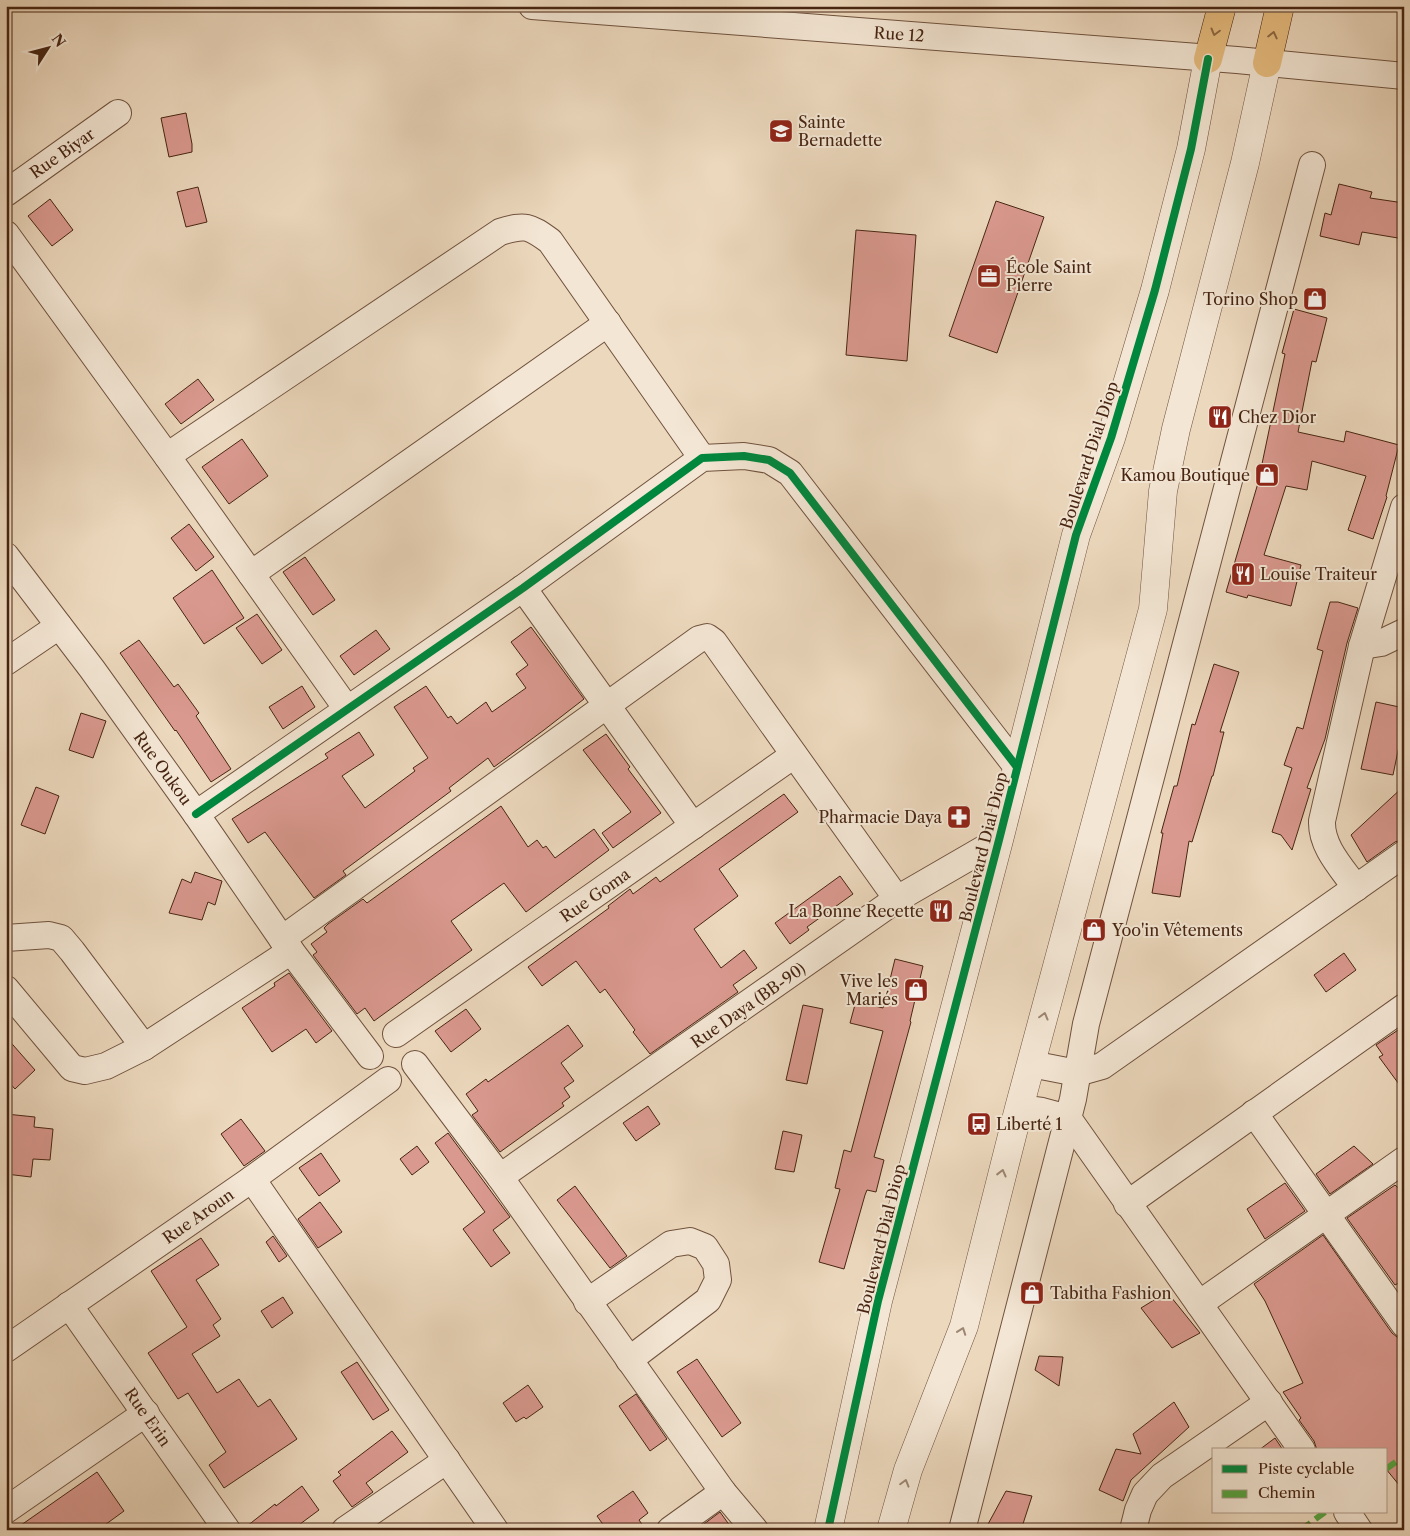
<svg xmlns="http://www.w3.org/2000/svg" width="1410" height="1536" viewBox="0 0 1410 1536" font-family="'Libre Caslon Text',serif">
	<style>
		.building { fill: #da998f; stroke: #472512 }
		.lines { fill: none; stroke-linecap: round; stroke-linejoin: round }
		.minor-casing { stroke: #70523d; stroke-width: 28 }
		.tertiary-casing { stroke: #70523d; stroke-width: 29 }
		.primary-casing { stroke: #472512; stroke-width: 29 }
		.minor { stroke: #f3e6d4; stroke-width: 26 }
		.tertiary { stroke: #f3e6d4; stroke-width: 28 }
		.primary { stroke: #e6bc7e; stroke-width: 28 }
		.quiet { stroke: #55a33f; stroke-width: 6; stroke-dasharray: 12 6; stroke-linecap: butt }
		.cycleway-casing { stroke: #f3e6d4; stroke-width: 11 }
		.cycleway { stroke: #00873e; stroke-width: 8 }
		.oneway { stroke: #8f6943 }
		.oneway2 { stroke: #9d8673 }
		.labels { text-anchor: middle; stroke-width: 4; stroke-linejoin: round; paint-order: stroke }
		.street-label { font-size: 16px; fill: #472512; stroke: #f3e6d4 }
		.poi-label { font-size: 16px; fill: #472512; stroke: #f3e6d4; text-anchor: start }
	</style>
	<rect width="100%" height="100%" fill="#ecd8bd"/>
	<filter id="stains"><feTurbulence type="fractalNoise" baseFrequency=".004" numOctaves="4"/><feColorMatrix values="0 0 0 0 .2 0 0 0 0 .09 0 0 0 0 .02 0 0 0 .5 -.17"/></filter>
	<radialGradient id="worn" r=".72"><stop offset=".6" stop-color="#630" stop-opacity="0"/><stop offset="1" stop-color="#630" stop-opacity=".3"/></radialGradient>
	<g class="building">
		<polygon points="186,113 192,144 192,152 169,157 161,118"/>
		<polygon points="1339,184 1372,192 1370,198 1404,203 1404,239 1362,232 1359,245 1320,236 1325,213 1331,215"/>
		<polygon points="198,187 207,222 186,227 177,192"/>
		<polygon points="50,199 73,230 52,246 28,216"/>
		<polygon points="996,201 1044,217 997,353 949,336"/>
		<polygon points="856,230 916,235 907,361 846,355"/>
		<polygon points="1294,309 1327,318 1316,362 1312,361 1298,432 1344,442 1346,431 1399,445 1386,496 1387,497 1373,539 1348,530 1366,476 1312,461 1307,490 1286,486 1264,555 1301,565 1291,606 1248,595 1247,598 1226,592 1258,483 1285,354 1282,353"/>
		<polygon points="198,379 214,400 181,424 165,404"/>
		<polygon points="242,439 268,476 229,504 202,467"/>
		<polygon points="189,524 214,557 196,571 171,538"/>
		<polygon points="305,557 335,600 313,615 283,572"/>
		<polygon points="212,570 244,618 204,644 173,598"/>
		<polygon points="1330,602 1338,602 1358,608 1347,643 1325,739 1307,788 1311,789 1292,850 1281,835 1272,832 1292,768 1284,765 1297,727 1303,729 1323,651 1317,649"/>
		<polygon points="257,614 282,650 262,664 236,628"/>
		<polygon points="531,627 584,699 544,730 494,767 488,758 449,788 451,791 343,871 346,875 314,898 265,832 248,843 232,819 328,758 325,754 359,732 374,755 342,776 365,808 415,771 413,768 428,758 394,707 426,686 448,718 451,716 457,724 486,702 492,712 526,688 516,674 528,665 511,642"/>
		<polygon points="376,630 390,649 354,675 340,656"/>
		<polygon points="139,640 174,687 178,684 199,713 196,716 231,769 211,782 176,730 175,731 120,653"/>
		<polygon points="1214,664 1239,672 1220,732 1224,732 1213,776 1212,776 1192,842 1189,841 1180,897 1152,893 1163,833 1161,833 1174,786 1177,786 1192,724 1195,725"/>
		<polygon points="302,686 315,707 283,729 269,707"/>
		<polygon points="1376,702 1404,708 1404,722 1393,775 1361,769"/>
		<polygon points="81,713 106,721 93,758 69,750"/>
		<polygon points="606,734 630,767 628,769 661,813 613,848 602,833 631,812 583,750"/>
		<polygon points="1404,786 1404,839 1395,842 1367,862 1351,835"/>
		<polygon points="36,787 59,796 45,834 21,825"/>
		<polygon points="784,794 798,812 719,869 738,896 694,929 721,968 744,950 757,968 733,985 738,992 650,1054 633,1032 635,1030 605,989 600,993 576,961 542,986 528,967 609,908 608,906 630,889 633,894 656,877 660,882"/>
		<polygon points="501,806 528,847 537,840 543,848 546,846 555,858 594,829 609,850 526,912 504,883 451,921 472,950 374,1021 365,1008 357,1014 313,955 317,952 311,944 327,932 324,928 328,924 363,899 367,903"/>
		<polygon points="195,872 222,881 215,905 208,902 202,920 169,913 182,879 191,883"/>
		<polygon points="840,876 853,894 807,927 809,930 790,944 775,923"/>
		<polygon points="1344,953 1356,970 1326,992 1314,975"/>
		<polygon points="895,959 923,966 910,1021 911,1022 874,1157 884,1160 876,1192 867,1190 865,1195 844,1269 819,1262 840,1189 835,1188 844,1150 851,1152 883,1031 850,1023 856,1001 883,1008"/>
		<polygon points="289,973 332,1031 316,1043 306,1029 272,1052 242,1008 275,986 274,983"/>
		<polygon points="803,1005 823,1009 807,1084 786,1080"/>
		<polygon points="466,1009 481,1029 451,1052 435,1031"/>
		<polygon points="568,1025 583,1046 561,1063 574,1081 564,1088 570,1097 562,1103 564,1106 500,1152 472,1115 478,1111 466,1094 486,1079 488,1082"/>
		<polygon points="1404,1026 1404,1091 1379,1057 1383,1055 1376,1045"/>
		<polygon points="6,1037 35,1070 15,1089 6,1079"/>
		<polygon points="648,1106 660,1124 636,1141 623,1123"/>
		<polygon points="6,1114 35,1117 34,1127 53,1129 50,1160 33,1159 31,1177 6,1174"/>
		<polygon points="241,1119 265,1151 244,1166 221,1134"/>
		<polygon points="783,1131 802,1135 794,1172 775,1169"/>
		<polygon points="448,1133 510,1217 493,1230 510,1253 491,1267 463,1229 485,1212 435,1143"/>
		<polygon points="417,1146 429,1162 412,1175 400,1159"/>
		<polygon points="1354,1146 1373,1164 1330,1194 1316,1174"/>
		<polygon points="321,1153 340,1181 319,1196 299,1168"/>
		<polygon points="1285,1183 1305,1211 1265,1239 1247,1209"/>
		<polygon points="1395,1185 1404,1193 1404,1280 1395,1285 1347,1218"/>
		<polygon points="575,1186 627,1256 610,1268 557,1200"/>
		<polygon points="320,1202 342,1232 318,1248 298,1219"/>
		<polygon points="1323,1235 1392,1333 1397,1337 1404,1339 1404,1491 1386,1469 1386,1450 1317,1450 1314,1441 1299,1420 1301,1418 1283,1392 1303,1383 1265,1301 1254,1284"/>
		<polygon points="273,1236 287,1256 279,1262 266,1242"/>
		<polygon points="201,1238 219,1265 196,1280 221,1319 213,1325 220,1336 192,1354 217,1393 239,1379 258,1407 270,1399 297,1439 224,1488 209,1465 226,1452 188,1393 178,1399 148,1353 187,1327 151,1271"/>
		<polygon points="1167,1292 1200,1333 1172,1348 1141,1308"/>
		<polygon points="283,1297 293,1313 272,1328 261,1311"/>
		<polygon points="1039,1356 1063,1357 1059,1386 1035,1370"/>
		<polygon points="697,1359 741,1423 722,1437 677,1372"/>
		<polygon points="357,1362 389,1410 373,1420 341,1372"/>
		<polygon points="528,1385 543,1407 526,1419 524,1417 516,1422 503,1403"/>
		<polygon points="636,1394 667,1439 650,1451 619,1406"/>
		<polygon points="1174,1402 1189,1427 1131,1480 1123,1501 1099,1490 1116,1449 1141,1454 1133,1434"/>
		<polygon points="392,1431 408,1452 366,1483 373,1492 352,1507 333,1481 341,1475 338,1472"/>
		<polygon points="1275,1438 1283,1450 1259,1450"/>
		<polygon points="97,1472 124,1511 98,1530 14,1530"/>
		<polygon points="302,1486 319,1510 292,1530 242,1530 275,1504 276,1506"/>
		<polygon points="633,1491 648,1513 639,1520 646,1530 607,1530 597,1516"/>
		<polygon points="1006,1491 1032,1496 1021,1530 1002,1530 987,1526"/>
		<polygon points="720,1512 733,1530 696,1530"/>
	</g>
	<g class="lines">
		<defs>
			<g id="minor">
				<polyline points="532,6 1237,60 1404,76"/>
				<polyline points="6,193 118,113"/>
				<polyline points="6,234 167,456 347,709"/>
				<path d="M167 456 500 232C526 224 529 226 550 241L702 458"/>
				<polyline points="6,556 92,669 196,814 282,939 370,1056"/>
				<polyline points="251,574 608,323"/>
				<polyline points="523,588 693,826"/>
				<polyline points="1362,646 1381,643 1404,632"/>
				<polyline points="6,662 59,626"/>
				<polyline points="196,814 523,588 702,458 744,456 769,460 790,473 1017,767"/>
				<path d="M1356 888C1342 868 1321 847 1322 821L1362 646 1404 507"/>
				<polyline points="6,938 49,935 61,938 72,951 144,1047"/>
				<polyline points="282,939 699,639 707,637 714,642 897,899"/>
				<polyline points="6,989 72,1068 85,1071 106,1066 144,1047 291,951"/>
				<polyline points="396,1034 794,755"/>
				<polyline points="415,1064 500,1177 723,1492 755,1530"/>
				<polyline points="1031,1064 1077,1073 1102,1066 1404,854"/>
				<polyline points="1019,1108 1042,1111 1068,1118 1302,1450"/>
				<polyline points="1254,1113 1404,1324"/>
				<polyline points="500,1177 897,899 999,840"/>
				<polyline points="252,1179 495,1530"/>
				<polyline points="1127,1204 1404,1007"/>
				<polyline points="587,1302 671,1244 690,1241 705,1247 716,1264 718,1280 708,1300 629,1360"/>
				<polyline points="1199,1304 1404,1160"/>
				<polyline points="69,1305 227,1530"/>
				<polyline points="6,1349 252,1179 388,1080"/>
				<polyline points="6,1510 146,1413"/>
				<polyline points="1347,1512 1359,1530"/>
				<polyline points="345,1530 447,1460"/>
				<polyline points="670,1530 723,1492"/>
				<polyline points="962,1530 1073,1099 1086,1024 1312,165"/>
				<polyline points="1133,1530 1138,1510 1145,1494 1162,1476 1269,1402"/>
			</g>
			<g id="tertiary">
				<polyline points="828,1530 878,1301 999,840 1076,535 1111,438 1155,290 1191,149 1208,59"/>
				<polyline points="891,1530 908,1470 964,1326 1019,1108 1153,609 1163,491 1176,429 1245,163 1267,63"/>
			</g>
			<g id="primary">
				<polyline points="1208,59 1222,6"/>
				<polyline points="1267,63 1280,6"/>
			</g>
		</defs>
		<use href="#minor" class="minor-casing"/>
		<use href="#tertiary" class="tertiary-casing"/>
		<use href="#primary" class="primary-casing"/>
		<use href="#minor" class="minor"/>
		<use href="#tertiary" class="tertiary"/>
		<use href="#primary" class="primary"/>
		<g class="quiet">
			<polyline points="1386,1469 1404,1456"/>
			<polyline points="1301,1530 1325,1512"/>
		</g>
		<defs>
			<g id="cycleway">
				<polyline points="196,814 523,588 702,458 744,456 769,460 790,473 1017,767"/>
				<polyline points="828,1530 878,1301 999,840 1076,535 1111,438 1155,290 1191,149 1208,59"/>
			</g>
		</defs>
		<use href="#cycleway" class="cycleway-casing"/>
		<use href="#cycleway" class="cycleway"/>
	</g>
	<defs><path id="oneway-chevron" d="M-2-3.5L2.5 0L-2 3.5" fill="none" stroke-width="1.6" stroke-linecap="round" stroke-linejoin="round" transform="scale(1.25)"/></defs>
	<g class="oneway">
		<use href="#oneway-chevron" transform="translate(1215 32) rotate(105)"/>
		<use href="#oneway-chevron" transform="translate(1273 35) rotate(-77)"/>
	</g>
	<g class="oneway2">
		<use href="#oneway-chevron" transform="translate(1044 1016) rotate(-75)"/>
		<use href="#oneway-chevron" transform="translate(1002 1173) rotate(-76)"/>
		<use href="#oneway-chevron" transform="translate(962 1331) rotate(-70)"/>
		<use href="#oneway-chevron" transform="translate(905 1483) rotate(-74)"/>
	</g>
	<defs>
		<symbol id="school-square" viewBox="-11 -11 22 22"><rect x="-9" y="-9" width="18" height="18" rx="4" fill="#8f2418" stroke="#f3e6d4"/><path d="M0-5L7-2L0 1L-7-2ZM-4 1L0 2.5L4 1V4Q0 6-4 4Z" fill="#fff"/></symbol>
		<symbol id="office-square" viewBox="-11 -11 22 22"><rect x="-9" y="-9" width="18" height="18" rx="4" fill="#8f2418" stroke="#f3e6d4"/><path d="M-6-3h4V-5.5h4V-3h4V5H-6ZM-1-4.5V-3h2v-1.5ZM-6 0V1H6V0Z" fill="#fff"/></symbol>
		<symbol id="shop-square" viewBox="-11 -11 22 22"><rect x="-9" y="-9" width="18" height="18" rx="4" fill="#8f2418" stroke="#f3e6d4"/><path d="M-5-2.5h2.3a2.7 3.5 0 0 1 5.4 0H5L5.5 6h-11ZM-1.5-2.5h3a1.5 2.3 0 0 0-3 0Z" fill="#fff"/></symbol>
		<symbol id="restaurant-square" viewBox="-11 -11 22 22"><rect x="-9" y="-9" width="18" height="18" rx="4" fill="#8f2418" stroke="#f3e6d4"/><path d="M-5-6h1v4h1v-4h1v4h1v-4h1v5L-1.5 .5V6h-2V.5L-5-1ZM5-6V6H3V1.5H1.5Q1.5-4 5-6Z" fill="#fff"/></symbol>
		<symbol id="pharmacy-square" viewBox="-11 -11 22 22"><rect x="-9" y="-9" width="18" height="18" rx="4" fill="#8f2418" stroke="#f3e6d4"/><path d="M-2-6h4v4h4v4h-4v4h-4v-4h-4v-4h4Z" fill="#fff"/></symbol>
		<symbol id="bus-square" viewBox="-11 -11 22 22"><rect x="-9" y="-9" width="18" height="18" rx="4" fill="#8f2418" stroke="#f3e6d4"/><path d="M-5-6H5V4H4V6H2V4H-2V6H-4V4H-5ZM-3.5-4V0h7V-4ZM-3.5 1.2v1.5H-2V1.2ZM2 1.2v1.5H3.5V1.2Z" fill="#fff"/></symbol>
	</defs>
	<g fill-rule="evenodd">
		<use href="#school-square" x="767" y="117" width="28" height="28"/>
		<use href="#office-square" x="975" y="262" width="28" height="28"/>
		<use href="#shop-square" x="1301" y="285" width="28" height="28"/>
		<use href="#restaurant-square" x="1206" y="403" width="28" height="28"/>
		<use href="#shop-square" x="1253" y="461" width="28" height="28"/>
		<use href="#restaurant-square" x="1229" y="560" width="28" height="28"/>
		<use href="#pharmacy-square" x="945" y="803" width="28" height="28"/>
		<use href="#restaurant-square" x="927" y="897" width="28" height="28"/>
		<use href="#shop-square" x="1080" y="916" width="28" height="28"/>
		<use href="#shop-square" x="902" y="976" width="28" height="28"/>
		<use href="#bus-square" x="965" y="1110" width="28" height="28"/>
		<use href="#shop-square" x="1018" y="1279" width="28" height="28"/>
	</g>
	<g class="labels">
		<g class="street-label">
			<text transform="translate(899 34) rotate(4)" y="6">Rue 12</text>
			<text transform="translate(62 153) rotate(-35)" y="6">Rue Biyar</text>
			<text transform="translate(1089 455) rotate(-72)" y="6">Boulevard Dial Diop</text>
			<text transform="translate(163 768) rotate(54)" y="6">Rue Oukou</text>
			<text transform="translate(983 847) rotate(-76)" y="6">Boulevard Dial Diop</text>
			<text transform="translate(595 895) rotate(-35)" y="6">Rue Goma</text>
			<text transform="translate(748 1005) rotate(-35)" y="6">Rue Daya (BB-90)</text>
			<text transform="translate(198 1216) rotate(-35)" y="6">Rue Aroun</text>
			<text transform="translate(881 1239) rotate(-76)" y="6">Boulevard Dial Diop</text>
			<text transform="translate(148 1417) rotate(55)" y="6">Rue Erin</text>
		</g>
		<g class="poi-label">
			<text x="798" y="128">Sainte<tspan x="798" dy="18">Bernadette</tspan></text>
			<text x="1006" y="273">École Saint<tspan x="1006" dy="18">Pierre</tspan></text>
			<text x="1298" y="305" text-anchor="end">Torino Shop</text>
			<text x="1238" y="423">Chez Dior</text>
			<text x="1250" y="481" text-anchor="end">Kamou Boutique</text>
			<text x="1260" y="580">Louise Traiteur</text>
			<text x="942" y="823" text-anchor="end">Pharmacie Daya</text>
			<text x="924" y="917" text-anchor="end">La Bonne Recette</text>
			<text x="1112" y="936">Yoo'in Vêtements</text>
			<text x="898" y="987" text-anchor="end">Vive les<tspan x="898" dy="18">Mariés</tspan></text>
			<text x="996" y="1130">Liberté 1</text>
			<text x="1050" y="1299">Tabitha Fashion</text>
		</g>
	</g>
	<rect width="1410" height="1536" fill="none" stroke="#ecd8bd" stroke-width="25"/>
	<rect x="8" y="8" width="1395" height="1521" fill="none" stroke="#472512" stroke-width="2.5"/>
	<rect x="12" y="12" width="1385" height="1511" fill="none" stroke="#472512"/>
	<rect x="1212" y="1448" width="175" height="65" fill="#f3e6d4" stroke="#ae9986"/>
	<rect x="1222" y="1465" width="25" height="8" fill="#00873e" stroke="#ae9986"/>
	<text x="1258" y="1474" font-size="15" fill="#472512">Piste cyclable</text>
	<rect x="1222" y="1490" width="25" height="8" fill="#55a33f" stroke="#ae9986"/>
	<text x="1258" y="1498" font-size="15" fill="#472512">Chemin</text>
	<g transform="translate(48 48) rotate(54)" stroke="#f3e6d4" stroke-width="4" paint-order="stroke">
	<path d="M0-4L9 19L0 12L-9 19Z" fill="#472512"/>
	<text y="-8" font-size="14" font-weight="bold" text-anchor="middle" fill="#472512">N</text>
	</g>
	<rect width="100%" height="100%" filter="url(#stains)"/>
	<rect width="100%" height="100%" fill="url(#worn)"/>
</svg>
